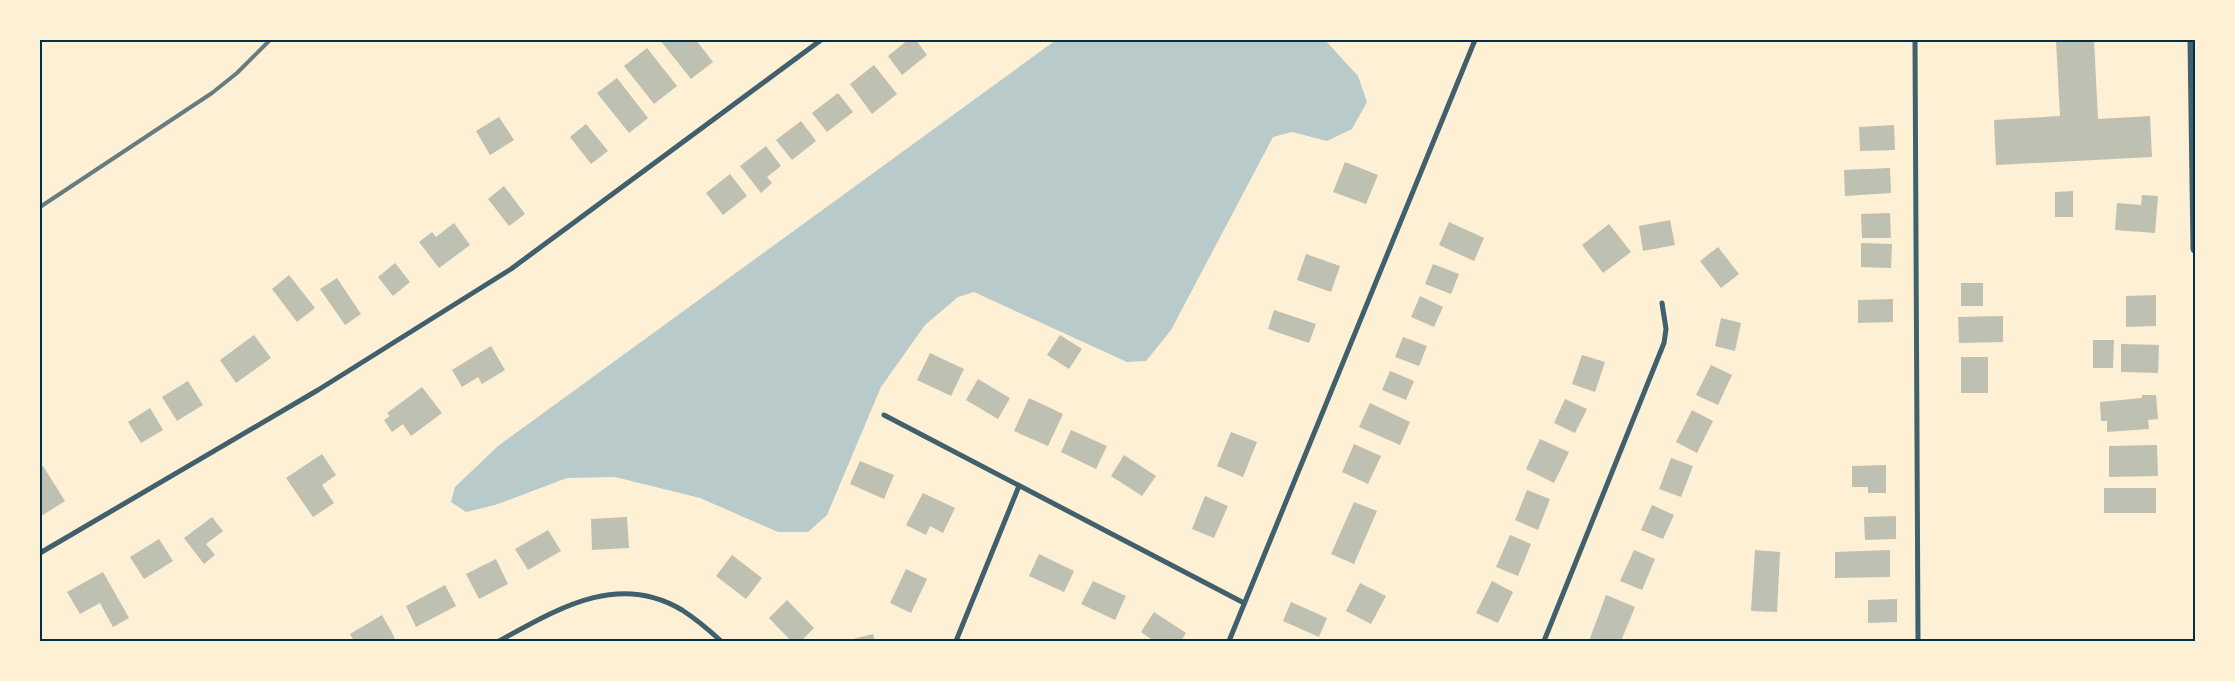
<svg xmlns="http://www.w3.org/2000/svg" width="2235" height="681" viewBox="0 0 2235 681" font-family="'PT Sans',sans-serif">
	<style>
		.green { fill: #b9caca }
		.building { fill: #bec0b2 }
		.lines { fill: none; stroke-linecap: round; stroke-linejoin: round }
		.minor { stroke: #3f606c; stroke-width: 5 }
		.tertiary { stroke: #3f606c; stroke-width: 9 }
		.rail { stroke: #657d81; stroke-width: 4 }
		.neatline { fill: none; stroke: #003049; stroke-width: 2 }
	</style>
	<rect width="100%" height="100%" fill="#fdf0d5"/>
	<polygon class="green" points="1056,40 1325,40 1358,76 1367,102 1352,129 1327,141 1292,132 1273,137 1171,330 1146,361 1127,362 974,292 958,297 925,325 881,387 827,515 808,532 778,532 700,498 615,477 567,478 495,505 466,512 451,502 455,487 498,446"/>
	<g class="building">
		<polygon points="660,40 696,40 713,62 691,79"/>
		<polygon points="908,40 916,40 927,55 902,75 888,56"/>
		<polygon points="2056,40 2094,40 2098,119 2150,116 2152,157 1996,165 1994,120 2060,116"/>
		<polygon points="647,48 677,86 654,104 624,66"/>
		<polygon points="874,65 897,94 872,114 850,84"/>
		<polygon points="617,78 648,118 629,133 597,93"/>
		<polygon points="838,93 853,112 827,132 812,113"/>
		<polygon points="499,117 514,140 490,155 476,131"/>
		<polygon points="801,121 816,141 792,160 776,140"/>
		<polygon points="586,124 608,151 591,164 570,137"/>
		<polygon points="1894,125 1895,150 1860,151 1859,127"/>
		<polygon points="766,146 781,166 767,177 772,183 761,193 740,166"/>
		<polygon points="1345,162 1378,175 1366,204 1333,192"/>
		<polygon points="1890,168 1891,193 1845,196 1844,170"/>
		<polygon points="730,174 747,196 723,215 706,193"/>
		<polygon points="504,186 525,214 509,226 488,199"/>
		<polygon points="2073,191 2073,217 2055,217 2055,192"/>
		<polygon points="2142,195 2158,196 2155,233 2115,230 2117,203 2141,205"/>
		<polygon points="1890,213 1891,238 1862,238 1861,214"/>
		<polygon points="1670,220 1675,245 1643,251 1639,226"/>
		<polygon points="1449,222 1484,238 1474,261 1439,245"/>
		<polygon points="454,223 470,245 439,268 419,242 432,232 436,237"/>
		<polygon points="1609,224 1631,252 1603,273 1582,245"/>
		<polygon points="1861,243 1892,244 1891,268 1861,267"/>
		<polygon points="1718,247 1739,274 1721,288 1700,261"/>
		<polygon points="1306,254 1340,266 1331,292 1297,280"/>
		<polygon points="395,263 410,282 393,296 378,277"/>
		<polygon points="1433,264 1459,274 1451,294 1425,284"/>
		<polygon points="289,275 315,308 297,322 272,289"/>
		<polygon points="337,278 361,314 345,325 320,289"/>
		<rect x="1961" y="283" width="22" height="23"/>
		<polygon points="2156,295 2156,326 2126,327 2126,296"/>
		<polygon points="1420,296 1443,307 1434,327 1411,317"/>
		<polygon points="1893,299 1893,322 1858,323 1858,300"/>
		<polygon points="1274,310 1316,324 1309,343 1268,329"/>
		<polygon points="2003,316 2003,342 1959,343 1958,317"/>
		<polygon points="1721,318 1741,323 1735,351 1715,346"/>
		<polygon points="254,335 271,358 236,383 220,360"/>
		<polygon points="1060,335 1082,349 1069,369 1047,355"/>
		<polygon points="1403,337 1427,346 1419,366 1395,357"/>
		<polygon points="2093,340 2114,340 2113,368 2093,368"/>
		<polygon points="2121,344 2159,345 2158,373 2121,372"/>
		<polygon points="491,346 505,370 482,384 478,377 462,387 452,370"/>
		<polygon points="930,353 964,369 951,396 917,380"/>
		<polygon points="1582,355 1605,362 1595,392 1572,384"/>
		<rect x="1961" y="357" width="27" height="36"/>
		<polygon points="1711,365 1732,375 1718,405 1696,395"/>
		<polygon points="1390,371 1414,381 1406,400 1382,390"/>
		<polygon points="978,379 1010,398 998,419 966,400"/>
		<polygon points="188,381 203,405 177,421 162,397"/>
		<polygon points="422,387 442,413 411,436 403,424 392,432 384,420 390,416 387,413"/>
		<polygon points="2142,395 2156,395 2158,419 2148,420 2149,429 2107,432 2107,421 2101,421 2100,402 2142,398"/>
		<polygon points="1029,398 1063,414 1048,446 1014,431"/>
		<polygon points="1565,399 1587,409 1575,433 1554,423"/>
		<polygon points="1370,403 1410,422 1400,445 1359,427"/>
		<polygon points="150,408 163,430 141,443 128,422"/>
		<polygon points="1692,410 1713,421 1697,453 1676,442"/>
		<polygon points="1071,430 1107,446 1096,469 1061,452"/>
		<polygon points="1231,432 1257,442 1243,477 1217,466"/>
		<polygon points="1540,439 1569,452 1554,483 1526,469"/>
		<polygon points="1354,444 1381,456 1368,484 1342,472"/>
		<polygon points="2157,445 2158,476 2109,477 2109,446"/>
		<polygon points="322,454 336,475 322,485 334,503 313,517 286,478"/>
		<polygon points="1124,455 1156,476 1142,496 1111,476"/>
		<polygon points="1671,458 1693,466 1681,497 1659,489"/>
		<polygon points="860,461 894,475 884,499 850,484"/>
		<polygon points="1886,465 1886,493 1868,493 1868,487 1852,487 1852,466"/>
		<polygon points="43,466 65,501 43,515 40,510 40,467"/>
		<rect x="2104" y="488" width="52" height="25"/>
		<polygon points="1527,490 1550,499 1538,530 1515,520"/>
		<polygon points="923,493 955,508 943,533 930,526 926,535 906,525"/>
		<polygon points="1205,496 1228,506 1214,538 1192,529"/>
		<polygon points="1354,502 1377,511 1354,564 1331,554"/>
		<polygon points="1652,505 1674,515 1663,539 1641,530"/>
		<polygon points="1896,516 1896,539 1865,540 1864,517"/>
		<polygon points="212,517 223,531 206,544 215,555 204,564 184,538"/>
		<polygon points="627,517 629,548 592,550 591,519"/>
		<polygon points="548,530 561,551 528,570 515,549"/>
		<polygon points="1510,535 1531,544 1518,576 1496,567"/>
		<polygon points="159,539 173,561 144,579 130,557"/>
		<polygon points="1634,550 1655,559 1642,590 1620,581"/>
		<polygon points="1755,550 1780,552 1777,612 1751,611"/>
		<polygon points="1890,550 1890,577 1835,578 1835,552"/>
		<polygon points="1039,554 1074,571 1064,592 1029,576"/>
		<polygon points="732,555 762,578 746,599 716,576"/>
		<polygon points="496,559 508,584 479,599 466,574"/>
		<polygon points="906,569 927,579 911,613 890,603"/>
		<polygon points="103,572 129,618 113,627 100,603 80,614 67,592"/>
		<polygon points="1093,581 1126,596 1115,620 1081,604"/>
		<polygon points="1492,581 1513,592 1498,623 1476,613"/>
		<polygon points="1360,583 1386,596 1371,624 1346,611"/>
		<polygon points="445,585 456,606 416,627 406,606"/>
		<polygon points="1606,595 1635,607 1621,641 1589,641"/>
		<polygon points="1897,599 1897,622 1868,623 1868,600"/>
		<polygon points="787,600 814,628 801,641 791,641 769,618"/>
		<polygon points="1291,602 1327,618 1319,637 1283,621"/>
		<polygon points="1154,612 1186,633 1181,641 1154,641 1141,632"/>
		<polygon points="382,615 395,638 390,641 354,641 350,634"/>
		<polygon points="873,634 875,641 849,641 849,640"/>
	</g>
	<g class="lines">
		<g class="minor">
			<polyline points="1915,40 1918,641"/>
			<polyline points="884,415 1244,603"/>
			<polyline points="40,553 318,390 511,269 821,40"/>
			<path d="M499 641C556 610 617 571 682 610 696 619 709 630 721 641"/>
			<polyline points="956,641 1019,486"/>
			<polyline points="1229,641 1475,40"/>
			<polyline points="1544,641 1664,343 1666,329 1662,303"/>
		</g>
		<polyline class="tertiary" points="2192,40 2195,249"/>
		<polyline class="rail" points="40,207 212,93 237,73 270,40"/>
	</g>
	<rect width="2235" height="681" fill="none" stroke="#fdf0d5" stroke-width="82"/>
	<rect x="41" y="41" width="2153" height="599" class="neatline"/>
</svg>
